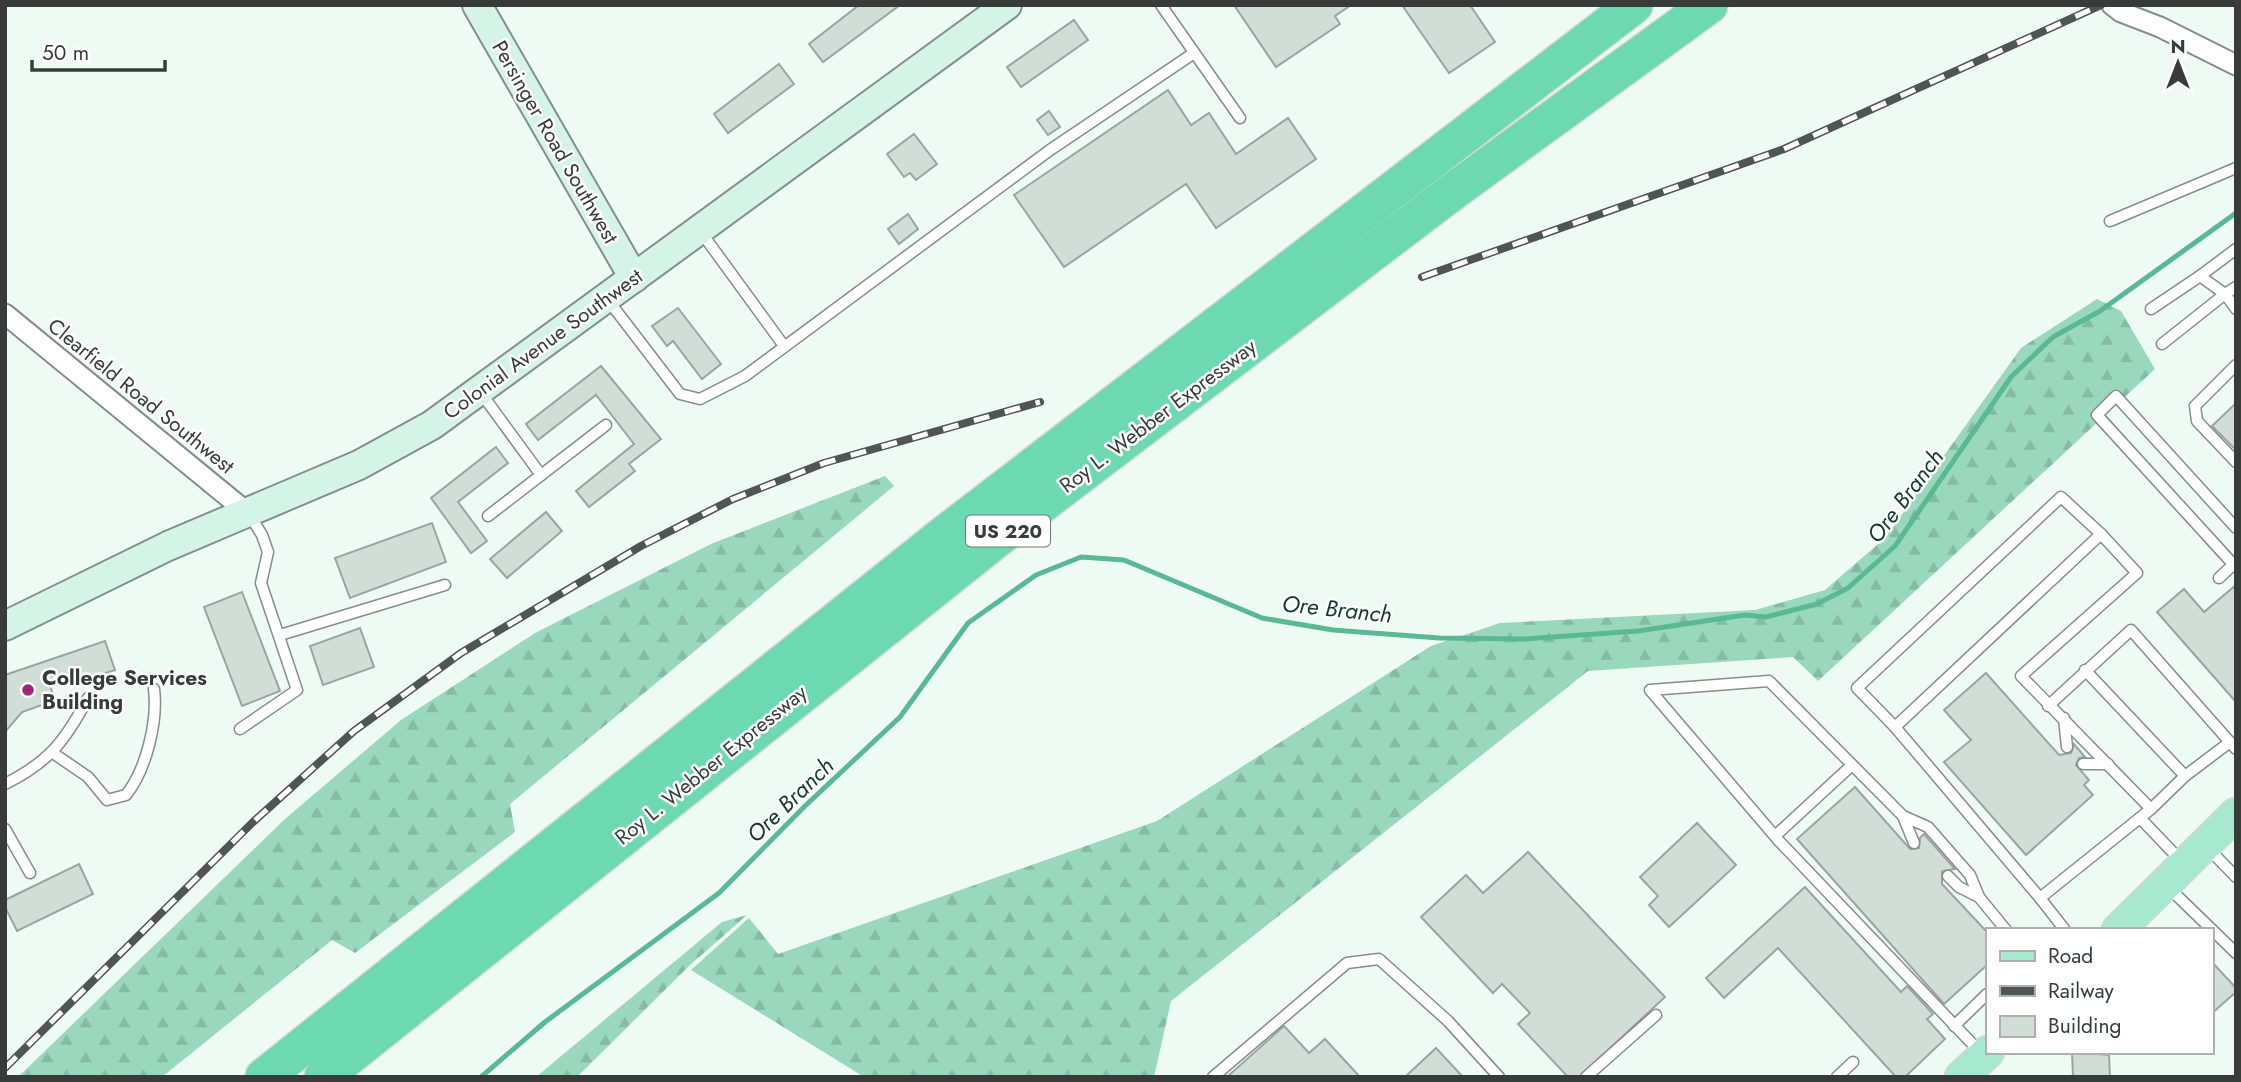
<svg xmlns="http://www.w3.org/2000/svg" width="2241" height="1082" viewBox="0 0 2241 1082" font-family="Jost,sans-serif">
	<style>
		.forest { fill: url(#forest-firs) }
		.lines { fill: none; stroke-linecap: round; stroke-linejoin: round }
		.stream { stroke: #5ab995; stroke-width: 5 }
		.building { fill: #d1ddd7; stroke: #9aa5a0; stroke-width: 2 }
		.lane-casing { stroke: #848f8a; stroke-width: 13 }
		.street-casing { stroke: #848f8a; stroke-width: 23 }
		.secondary-casing { stroke: #848f8a; stroke-width: 32 }
		.primary-casing { stroke: #d7d8d8; stroke-width: 35 }
		.highway-casing { stroke: #d7d8d8; stroke-width: 40 }
		.lane { stroke: #fff; stroke-width: 10 }
		.street { stroke: #fff; stroke-width: 19 }
		.secondary { stroke: #d3f4e7; stroke-width: 28 }
		.primary { stroke: #a7e8d0; stroke-width: 32 }
		.highway { stroke: #6dd9b0; stroke-width: 37 }
		.rail-casing { stroke: #4f5552; stroke-width: 8 }
		.rail { stroke: #fff; stroke-width: 5; stroke-dasharray: 16; stroke-linecap: butt }
		.poi-dot { fill: #a22476; stroke: #fff; stroke-width: 2.5 }
		.labels { text-anchor: middle; stroke-width: 5; stroke-linejoin: round; paint-order: stroke }
		.shield { fill: #fff; stroke: #737675; stroke-width: 2 }
		.shield-label { font-size: 19px; font-weight: bold; fill: #373c3a }
		.street-label { font-size: 21px; fill: #373c3a; stroke: #fff }
		.poi-label { font-size: 21px; font-weight: bold; fill: #373c3a; stroke: #fff; text-anchor: start }
		.water-label { font-size: 23px; font-style: italic; fill: #103b2c; stroke: #fff }
	</style>
	<defs>
		<pattern id="forest-firs" width="22" height="20" patternUnits="userSpaceOnUse" patternTransform="scale(1.75)"><rect width="22" height="20" fill="#9ad8bd"/><path d="M5 1l3.5 6h-7zM16 11l3.5 6h-7z" fill="#85baa3"/></pattern>
	</defs>
	<rect width="100%" height="100%" fill="#eefbf5"/>
	<g class="forest">
		<polygon points="2097,299 2121,311 2155,369 1818,681 1793,657 1588,671 1171,1001 1154,1077 864,1077 691,970 749,918 778,954 1157,821 1431,646 1500,623 1755,610 1825,590 1885,538 2021,348"/>
		<polygon points="885,476 894,486 510,804 515,832 355,953 332,940 162,1077 18,1077 285,819 401,720 535,633 713,543"/>
		<polygon points="747,915 689,966 577,1077 536,1077 722,922"/>
	</g>
	<g class="lines">
		<polyline class="stream" points="481,1077 545,1022 719,893 805,806 900,717 968,623 1036,575 1081,557 1124,560 1262,618 1333,630 1439,638 1523,639 1638,631 1745,615 1766,617 1817,604 1848,588 1895,546 2011,377 2053,337 2100,311 2236,213"/>
	</g>
	<g class="building">
		<polygon points="859,5 900,5 823,62 809,44"/>
		<polygon points="1234,5 1351,5 1335,16 1340,24 1276,67"/>
		<polygon points="1402,5 1470,5 1495,42 1449,73"/>
		<polygon points="1074,20 1088,40 1021,87 1007,67"/>
		<polygon points="779,64 794,84 728,133 714,114"/>
		<polygon points="1168,90 1191,125 1209,113 1236,154 1288,118 1316,159 1216,228 1186,184 1064,267 1014,195"/>
		<polygon points="1049,111 1060,127 1048,135 1037,120"/>
		<polygon points="914,134 937,164 916,180 910,173 904,177 887,154"/>
		<polygon points="908,214 918,229 899,244 888,229"/>
		<polygon points="678,308 721,364 702,379 673,341 667,346 652,326"/>
		<polygon points="601,366 661,439 629,464 635,471 589,507 576,491 634,444 596,395 538,440 526,424"/>
		<polygon points="2236,403 2236,450 2212,426"/>
		<polygon points="496,447 508,463 458,502 487,541 471,553 431,498"/>
		<polygon points="546,512 562,531 507,578 490,559"/>
		<polygon points="432,523 446,562 350,598 335,558"/>
		<polygon points="2236,585 2236,702 2157,612 2184,589 2204,612"/>
		<polygon points="242,592 280,691 242,706 204,607"/>
		<polygon points="360,628 374,667 323,685 310,646"/>
		<polygon points="105,641 115,670 78,682 76,676 50,685 53,695 43,698 45,704 22,712 5,732 5,675"/>
		<polygon points="1986,673 2059,755 2071,753 2074,744 2085,757 2079,758 2076,765 2089,780 2084,785 2093,795 2026,855 1944,762 1971,740 1944,710"/>
		<polygon points="1855,787 1910,849 1919,848 1920,838 1924,834 1955,869 1942,871 1942,884 1987,932 1987,965 1944,1004 1797,839"/>
		<polygon points="1697,823 1736,865 1669,927 1649,905 1658,896 1640,877"/>
		<polygon points="1528,852 1665,997 1579,1077 1568,1077 1518,1024 1530,1013 1502,984 1493,993 1421,917 1466,875 1483,893"/>
		<polygon points="79,864 93,894 17,931 5,907 5,900"/>
		<polygon points="1805,887 1901,992 1907,986 1933,1014 1927,1019 1945,1039 1905,1077 1896,1077 1778,948 1724,998 1706,978"/>
		<polygon points="2211,961 2236,988 2236,992 2211,1014"/>
		<polygon points="1284,1026 1309,1053 1325,1039 1360,1077 1227,1077"/>
		<polygon points="1436,1048 1463,1077 1405,1077"/>
		<polygon points="2072,1052 2109,1055 2110,1077 2073,1077"/>
	</g>
	<g class="lines">
		<defs>
			<g id="lane">
				<polyline points="1161,5 1240,118"/>
				<polyline points="2110,221 2236,168"/>
				<polyline points="701,232 784,346"/>
				<polyline points="2236,249 2200,276 2225,294 2236,287"/>
				<polyline points="608,300 680,394 700,399 745,376 1050,150 1194,53"/>
				<polyline points="2151,309 2200,276"/>
				<polyline points="2162,344 2225,294 2236,309"/>
				<polyline points="2236,365 2195,406 2197,421 2236,462"/>
				<polyline points="481,393 541,475"/>
				<polygon points="2061,497 2101,534 2137,573 2021,676 2151,809 2040,898 1895,727 1857,688"/>
				<polyline points="488,516 606,425"/>
				<polyline points="2233,564 2097,415 2116,396 2236,528"/>
				<polyline points="2219,578 2236,562"/>
				<polyline points="280,635 445,585"/>
				<polyline points="2085,670 2185,776 2230,742"/>
				<polyline points="2048,706 2131,630 2236,749"/>
				<polyline points="2064,718 2067,747"/>
				<polyline points="1895,727 2101,534"/>
				<polyline points="240,729 297,690 261,583 268,552 262,535 249,514"/>
				<path d="M53 753 88 777 107 800 126 795C146 770 158 722 154 689"/>
				<polyline points="2083,764 2108,764"/>
				<path d="M5 784C49 762 65 741 88 698"/>
				<polyline points="2151,809 2185,776"/>
				<polyline points="1903,816 1914,843"/>
				<polyline points="2140,818 2183,863"/>
				<polyline points="5,829 30,873"/>
				<polyline points="1775,836 1852,765"/>
				<polyline points="2206,846 2236,877"/>
				<polyline points="1948,876 1959,887 1979,897"/>
				<polyline points="2169,888 2236,953"/>
				<polyline points="2040,898 2065,930"/>
				<polyline points="1954,1026 1987,994"/>
				<polyline points="1981,1053 1779,841 1650,690 1769,681 1903,816 1928,827 1970,875 1979,897 2006,930"/>
				<polyline points="1213,1077 1347,963 1379,959 1448,1021 1499,1077"/>
				<polyline points="1586,1077 1656,1015"/>
				<polyline points="1837,1077 1853,1062"/>
			</g>
			<g id="street">
				<polyline points="2112,5 2121,12 2160,27 2236,65"/>
				<polyline points="5,314 249,514"/>
			</g>
			<g id="secondary">
				<polyline points="477,5 634,278"/>
				<polyline points="5,626 168,546 359,465 432,425 1007,5"/>
			</g>
			<g id="primary">
				<polyline points="2118,930 2236,814"/>
				<polyline points="1961,1077 1988,1052"/>
			</g>
			<g id="highway">
				<polyline points="264,1077 945,534 1634,5"/>
				<polyline points="323,1077 1004,533 1452,192 1709,5"/>
			</g>
		</defs>
		<use href="#lane" class="lane-casing"/>
		<use href="#street" class="street-casing"/>
		<use href="#secondary" class="secondary-casing"/>
		<use href="#primary" class="primary-casing"/>
		<use href="#highway" class="highway-casing"/>
		<use href="#lane" class="lane"/>
		<use href="#street" class="street"/>
		<use href="#secondary" class="secondary"/>
		<use href="#primary" class="primary"/>
		<use href="#highway" class="highway"/>
		<defs>
			<g id="rail">
				<polyline points="1422,277 1784,149 2101,5"/>
				<polyline points="5,1068 252,823 354,731 461,653 641,546 733,499 824,463 1040,402"/>
			</g>
		</defs>
		<use href="#rail" class="rail-casing"/>
		<use href="#rail" class="rail"/>
	</g>
	<circle class="poi-dot" cx="28" cy="690" r="7"/>
	<g class="labels">
		<rect class="shield" x="966" y="515.5" width="84" height="31" rx="5"/>
		<g class="shield-label">
			<text x="1008" y="538">US 220</text>
		</g>
		<g class="street-label">
			<text transform="translate(555 142) rotate(60)" y="7">Persinger Road Southwest</text>
			<text transform="translate(543 344) rotate(-36)" y="7">Colonial Avenue Southwest</text>
			<text transform="translate(141 396) rotate(39)" y="7">Clearfield Road Southwest</text>
			<text transform="translate(1158 416) rotate(-37)" y="7">Roy L. Webber Expressway</text>
			<text transform="translate(711 765) rotate(-39)" y="7">Roy L. Webber Expressway</text>
		</g>
		<g class="poi-label">
			<text x="42" y="685">College Services<tspan x="42" dy="24">Building</tspan></text>
		</g>
		<g class="water-label">
			<text transform="translate(1905 496) rotate(-53)" y="8">Ore Branch</text>
			<text transform="translate(1337 609) rotate(6)" y="8">Ore Branch</text>
			<text transform="translate(790 800) rotate(-44)" y="8">Ore Branch</text>
		</g>
	</g>
	<rect width="2241" height="1082" fill="none" stroke="#373c3a" stroke-width="14"/>
	<rect x="1986" y="928" width="228" height="126" fill="#ffffff" stroke="#afb1b0" stroke-width="2"/>
	<rect x="2000" y="951" width="35" height="10" fill="#a7e8d0" stroke="#afb1b0" stroke-width="2"/>
	<text x="2048" y="963" font-size="21" fill="#373c3a">Road</text>
	<rect x="2000" y="986" width="35" height="10" fill="#4f5552" stroke="#afb1b0" stroke-width="2"/>
	<text x="2048" y="998" font-size="21" fill="#373c3a">Railway</text>
	<rect x="2000" y="1016" width="35" height="21" fill="#d1ddd7" stroke="#afb1b0" stroke-width="2"/>
	<text x="2048" y="1033" font-size="21" fill="#373c3a">Building</text>
	<g transform="translate(2178 63)" stroke="#ffffff" stroke-width="5" paint-order="stroke">
	<path d="M0-5L12 26L0 18L-12 26Z" fill="#373c3a"/>
	<text y="-10" font-size="19" font-weight="bold" text-anchor="middle" fill="#373c3a">N</text>
	</g>
	<path d="M32 60v10h133v-10" fill="none" stroke="#373c3a" stroke-width="3.5"/>
	<text x="42" y="60" font-size="21" fill="#373c3a" stroke="#ffffff" stroke-width="5" paint-order="stroke">50 m</text>
</svg>
